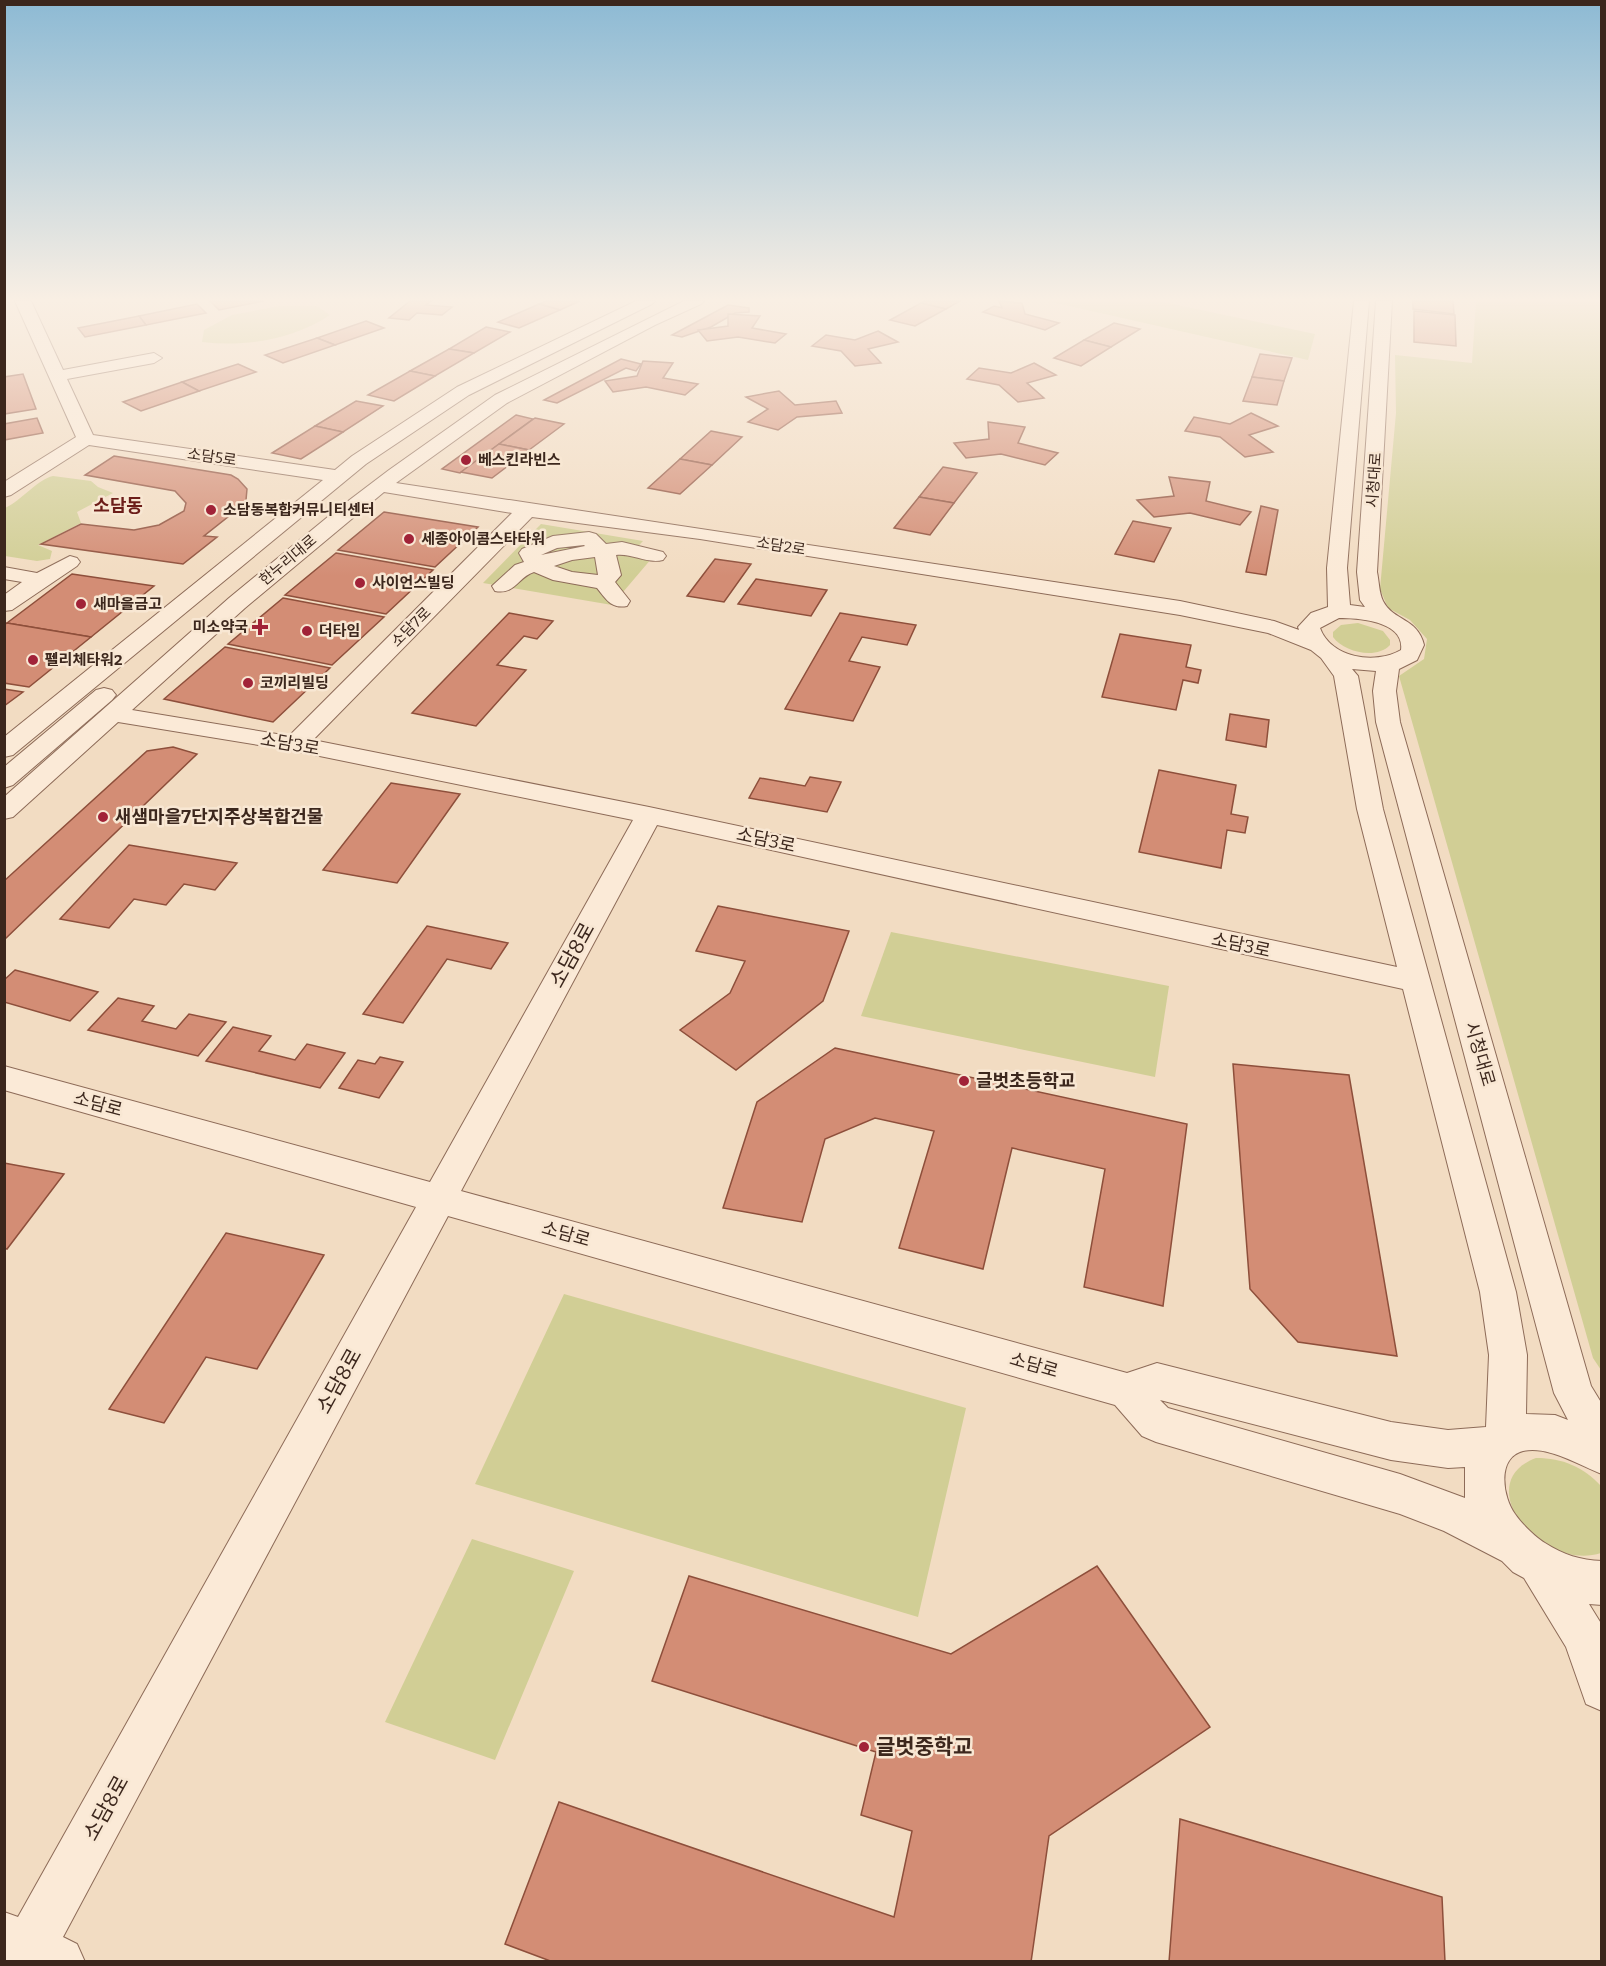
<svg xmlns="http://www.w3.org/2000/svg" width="1606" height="1966" viewBox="0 0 1606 1966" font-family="Bitter,'Noto Sans KR',serif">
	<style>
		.green { fill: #d1ce95 }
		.building { fill: #d38d75; stroke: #8e4f3b; stroke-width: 1.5 }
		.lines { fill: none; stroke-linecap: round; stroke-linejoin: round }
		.minor-casing { stroke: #8d6b58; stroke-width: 2 }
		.minor { fill: #fbead7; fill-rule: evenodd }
		.poi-dot { fill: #a12338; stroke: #f8e7d3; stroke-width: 2 }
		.labels { text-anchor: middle; stroke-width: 5; stroke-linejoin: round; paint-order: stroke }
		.far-street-label { font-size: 15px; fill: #3c271d; stroke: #f8e7d3 }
		.far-poi-label { font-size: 15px; font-weight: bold; fill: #3c271d; stroke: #f8e7d3; text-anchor: start }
		.far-quarter-label { font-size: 18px; font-weight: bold; fill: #6c1d19; stroke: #f8e7d3 }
		.street-label { font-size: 18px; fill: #3c271d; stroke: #f8e7d3 }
		.poi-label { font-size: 18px; font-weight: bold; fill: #3c271d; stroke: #f8e7d3; text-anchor: start }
		.near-street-label { font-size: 21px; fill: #3c271d; stroke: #f8e7d3 }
		.near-poi-label { font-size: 21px; font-weight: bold; fill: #3c271d; stroke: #f8e7d3; text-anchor: start }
	</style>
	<rect width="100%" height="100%" fill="#f2dcc2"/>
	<g class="green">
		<polygon points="1047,301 1159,301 1315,334 1308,360"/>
		<polygon points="1476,301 1601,301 1601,1370 1593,1358 1399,676 1424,659 1427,639 1410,620 1388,608 1380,589 1396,413 1395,355 1472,363"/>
		<path d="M279 306H317L330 315C292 340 246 347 202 342L204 330 232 315Z"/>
		<path d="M53 476 91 481 98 487 113 493 77 512 81 523 38 545 52 551 50 559 37 561 5 556V508C21 501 38 479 53 476Z"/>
		<polygon points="541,524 643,541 631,554 652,558 612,605 483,583"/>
		<path d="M1358 623 1383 631 1390 640V645C1376 660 1344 652 1333 637V632L1341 625Z"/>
		<polygon points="891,932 1169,986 1155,1077 861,1016"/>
		<polygon points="564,1294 966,1408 918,1617 475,1484"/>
		<path d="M1536 1458C1563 1458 1583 1467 1601 1486V1553C1540 1572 1469 1483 1536 1458Z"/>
		<polygon points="472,1539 574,1571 495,1760 385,1722"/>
	</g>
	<g class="building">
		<polygon points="210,301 264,301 219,310"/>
		<polygon points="410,301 431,301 426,305 452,307 442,315 417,313 409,320 389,318"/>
		<polygon points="547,301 580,301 560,310 539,304"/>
		<polygon points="925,301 960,301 946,309 921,303"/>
		<polygon points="999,301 1022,303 1025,314 1059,323 1045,330 983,312 994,306 1002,308"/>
		<polygon points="1413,301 1453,301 1454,314 1413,309"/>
		<polygon points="921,303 946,309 915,326 890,320"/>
		<polygon points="197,304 206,313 146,325 139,316"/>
		<polygon points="539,304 560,310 519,328 498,322"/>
		<polygon points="728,305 749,308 749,312 735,313 711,327 682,337 672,335"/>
		<polygon points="1414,311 1455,315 1456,346 1414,342"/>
		<polygon points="728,314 760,316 752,328 786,334 775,343 738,337 707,341 698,330 728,326"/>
		<polygon points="139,316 146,325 85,337 78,328"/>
		<polygon points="366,321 384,328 335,345 317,338"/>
		<polygon points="1114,323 1140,329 1111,347 1084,340"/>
		<polygon points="486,327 510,332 474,353 449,349"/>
		<polygon points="878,331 898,342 868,349 881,363 855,366 841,351 812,346 826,335 855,340"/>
		<polygon points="317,338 335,345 283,363 265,355"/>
		<polygon points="1084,340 1111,347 1081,366 1054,358"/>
		<polygon points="449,349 474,353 435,376 410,371"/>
		<polygon points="1260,354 1292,358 1284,381 1252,377"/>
		<polygon points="621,359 641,364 636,371 626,368 557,403 544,400"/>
		<polygon points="643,361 673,363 663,378 698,384 685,395 646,387 613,392 605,381 637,376"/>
		<polygon points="1034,363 1056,375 1027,383 1044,398 1018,402 999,385 967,379 979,368 1011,373"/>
		<polygon points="238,364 256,372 199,391 182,382"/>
		<polygon points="410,371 435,376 394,401 368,395"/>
		<polygon points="23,374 36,409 4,414 4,377"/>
		<polygon points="1252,377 1284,381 1277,405 1243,401"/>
		<polygon points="182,382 199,391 141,411 123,402"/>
		<polygon points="779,391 795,405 836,401 842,413 797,417 778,430 748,422 768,409 746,397"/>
		<polygon points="356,401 383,406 343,432 315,426"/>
		<polygon points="1251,413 1278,426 1249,435 1273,452 1245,457 1220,437 1185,431 1194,417 1230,424"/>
		<polygon points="516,415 533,419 460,473 442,469"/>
		<polygon points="37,418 43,433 4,440 4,424"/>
		<polygon points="535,418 564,424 529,450 499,444"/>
		<polygon points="988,422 1025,427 1018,443 1058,453 1045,465 1001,454 966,458 954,443 989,439"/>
		<polygon points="315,426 343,432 301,459 272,453"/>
		<polygon points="711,431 742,437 712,465 680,459"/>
		<polygon points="499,444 529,450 492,478 461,472"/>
		<polygon points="114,456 231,475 238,479 247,489 246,500 238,509 204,536 217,537 183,564 41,544 81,524 134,530 159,525 184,511 186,503 175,491 85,475"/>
		<polygon points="680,459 712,465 680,494 648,488"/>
		<polygon points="943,467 977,473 954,503 919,497"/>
		<polygon points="1169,477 1210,482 1206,501 1251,512 1240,525 1190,513 1154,517 1137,500 1174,496"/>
		<polygon points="919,497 954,503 930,535 894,528"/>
		<polygon points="1261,506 1278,510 1266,575 1246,572"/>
		<polygon points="384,512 478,527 435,567 338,550"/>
		<polygon points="1133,521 1171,528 1154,562 1115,554"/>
		<polygon points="336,553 433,570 386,614 285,595"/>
		<polygon points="715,559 751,564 724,602 687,596"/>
		<polygon points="72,574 154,586 91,637 7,623"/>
		<polygon points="756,579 827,590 811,616 738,604"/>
		<polygon points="283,598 384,617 332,665 228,644"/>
		<polygon points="509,613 553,621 537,639 524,636 497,665 526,670 476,726 412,713"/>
		<polygon points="840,613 916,625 907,645 862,637 849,661 880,667 853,721 785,709"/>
		<polygon points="7,623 91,637 29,687 4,683 4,625"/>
		<polygon points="1120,634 1191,645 1186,667 1201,670 1198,683 1183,680 1176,710 1102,697"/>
		<polygon points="225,647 330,668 273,722 164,699"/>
		<polygon points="4,689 23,692 4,706"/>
		<polygon points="1230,714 1269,720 1266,747 1226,740"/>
		<polygon points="173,747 197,754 4,940 4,881 147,751"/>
		<polygon points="1159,770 1236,785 1231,814 1248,817 1245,833 1227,830 1221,868 1139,852"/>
		<polygon points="810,777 841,782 827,812 749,798 760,778 805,786"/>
		<polygon points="391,783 460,794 397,883 323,870"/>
		<polygon points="129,845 237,863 215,890 184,884 166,905 134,899 109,928 60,919"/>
		<polygon points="718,906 849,931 823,1001 736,1070 680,1030 730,993 745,961 696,951"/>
		<polygon points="427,926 508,943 491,969 447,959 403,1023 363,1014"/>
		<polygon points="15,970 98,992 70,1021 4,1002 4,980"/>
		<polygon points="118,998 154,1006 142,1021 176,1029 189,1014 226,1022 198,1056 88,1030"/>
		<polygon points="233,1027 271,1036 259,1051 295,1060 307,1044 345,1053 320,1088 206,1061"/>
		<polygon points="835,1048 1187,1124 1163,1306 1084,1287 1105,1169 1012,1148 983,1269 899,1248 934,1131 875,1118 825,1139 802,1222 723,1208 757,1102"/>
		<polygon points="380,1057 403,1062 379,1098 339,1088 358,1060 375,1064"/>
		<polygon points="1233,1064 1349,1075 1397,1356 1298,1342 1250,1289"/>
		<polygon points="4,1163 64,1174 7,1249 4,1248"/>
		<polygon points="226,1233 324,1255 257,1369 206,1357 164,1423 109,1409"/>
		<polygon points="1097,1566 1210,1727 1049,1836 1031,1962 553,1962 505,1944 559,1802 894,1917 912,1831 861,1815 876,1752 652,1681 689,1576 951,1654"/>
		<polygon points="1180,1819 1442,1897 1445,1962 1169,1962"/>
	</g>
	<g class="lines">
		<defs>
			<g id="minor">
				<polygon points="15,301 31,301 63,370 154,353 162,358 154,363 67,379 93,435 335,470 352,456 457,387 636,301 655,301 652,304 469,395 366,464 13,755 4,757 4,737 323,480 89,445 11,495 4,497 4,482 76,437"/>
				<path d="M684 301H704L701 304 655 325 507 403 396 483 1180 601 1274 621 1299 630 1298 627 1311 613 1328 607 1327 568 1354 301H1369L1347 568 1350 605 1365 607 1360 600 1357 572 1376 301H1392L1377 572C1379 581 1379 593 1383 601 1393 621 1418 618 1424 645L1417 660 1399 669 1396 691 1400 722 1591 1386 1602 1404V1474C1579 1465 1547 1445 1523 1451 1496 1458 1503 1498 1515 1514 1522 1524 1535 1537 1545 1543 1564 1555 1580 1560 1602 1561V1605L1589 1604 1602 1625V1711L1586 1704 1566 1647 1524 1578 1513 1572 1502 1561 1444 1531 1400 1514 1156 1442 1142 1436 1115 1405 448 1216 63 1937 77 1944 85 1962H4V1912L18 1917 416 1207 4 1090V1066L430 1182 633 820 295 751 118 722 13 817 4 819V797L229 598 335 511 389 470 495 395ZM384 492 512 513 289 736 132 710 245 608ZM532 517 700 539 1180 615 1268 633 1311 650 1321 658 1334 676 1357 809 1397 967 649 807 313 740ZM1339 618C1358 618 1405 621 1401 650 1375 665 1331 658 1320 628ZM1352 669 1376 671 1373 691 1376 722 1554 1393 1568 1420 1555 1415 1526 1414 1527 1355 1516 1292 1383 809 1358 676ZM657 825 1403 989 1480 1292 1489 1355 1486 1427 1448 1430 1391 1422 1157 1363 1127 1373 461 1191ZM1160 1400 1391 1460 1448 1468 1465 1467V1498L1400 1474 1168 1408Z"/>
				<path d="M589 532 596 534 606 544 622 542 663 552 666 556 663 560C647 564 632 553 616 555L621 575 615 582 630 601 627 606C611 609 606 599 597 588L553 580 534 572C518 577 515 595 495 591L492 586 515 565 524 562 519 553 522 549 553 536ZM584 545 585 546 541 555 557 548ZM595 557 598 575 572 572 554 566 572 560Z"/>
				<polygon points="70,556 77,558 80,562 77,566 12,610 4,611 4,595 22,582 4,579 4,567 37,573"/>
				<polygon points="104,688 112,690 116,695 112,700 13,785 4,788 4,767 96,690"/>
			</g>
		</defs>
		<use href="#minor" class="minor-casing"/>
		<use href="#minor" class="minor"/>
	</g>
	<linearGradient id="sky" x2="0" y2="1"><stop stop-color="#8dbad4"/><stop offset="0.52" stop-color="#f9efe4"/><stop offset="1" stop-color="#f9efe4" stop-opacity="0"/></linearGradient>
	<rect width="1606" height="576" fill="url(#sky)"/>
	<g class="poi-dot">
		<circle cx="466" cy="460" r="6"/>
		<circle cx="211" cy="510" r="6"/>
		<circle cx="409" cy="539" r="6"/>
		<circle cx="360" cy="583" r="6"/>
		<circle cx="81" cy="604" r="6"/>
		<path d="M257 618h6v6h6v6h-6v6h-6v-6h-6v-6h6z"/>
		<circle cx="307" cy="631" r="6"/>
		<circle cx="33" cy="660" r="6"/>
		<circle cx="248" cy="683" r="6"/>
		<circle cx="103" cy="817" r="6"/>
		<circle cx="964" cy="1081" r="6"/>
		<circle cx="864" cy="1747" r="6"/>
	</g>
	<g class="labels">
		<g class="far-street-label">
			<text transform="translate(212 457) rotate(8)" y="5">소담5로</text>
			<text transform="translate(1374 480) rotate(-86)" y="5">시청대로</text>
			<text transform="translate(781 546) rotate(9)" y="5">소담2로</text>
			<text transform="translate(288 560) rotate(-40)" y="5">한누리대로</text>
			<text transform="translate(411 627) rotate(-45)" y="5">소담7로</text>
		</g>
		<g class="far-poi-label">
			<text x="478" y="465">베스킨라빈스</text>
			<text x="223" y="515">소담동복합커뮤니티센터</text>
			<text x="421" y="544">세종아이콤스타타워</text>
			<text x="372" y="588">사이언스빌딩</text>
			<text x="93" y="609">새마을금고</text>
			<text x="248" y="632" text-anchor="end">미소약국</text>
			<text x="319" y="636">더타임</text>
			<text x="45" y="665">펠리체타워2</text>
			<text x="260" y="688">코끼리빌딩</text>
		</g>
		<g class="far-quarter-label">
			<text x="118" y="512">소담동</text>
		</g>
		<g class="street-label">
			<text transform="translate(290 744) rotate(10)" y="6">소담3로</text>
			<text transform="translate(766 840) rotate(12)" y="6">소담3로</text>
			<text transform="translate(1241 945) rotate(12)" y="6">소담3로</text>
			<text transform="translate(1480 1054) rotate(74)" y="6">시청대로</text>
			<text transform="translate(98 1104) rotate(15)" y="6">소담로</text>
			<text transform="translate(566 1234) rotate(16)" y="6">소담로</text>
			<text transform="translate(1034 1365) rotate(16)" y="6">소담로</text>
		</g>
		<g class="poi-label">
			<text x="115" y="823">새샘마을7단지주상복합건물</text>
			<text x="976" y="1087">글벗초등학교</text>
		</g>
		<g class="near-street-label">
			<text transform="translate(572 955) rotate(-61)" y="7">소담8로</text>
			<text transform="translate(339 1381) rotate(-61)" y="7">소담8로</text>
			<text transform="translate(106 1808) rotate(-61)" y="7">소담8로</text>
		</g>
		<g class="near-poi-label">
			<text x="876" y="1754">글벗중학교</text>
		</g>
	</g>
	<rect width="1606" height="1966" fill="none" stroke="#3c271d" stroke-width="12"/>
</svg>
